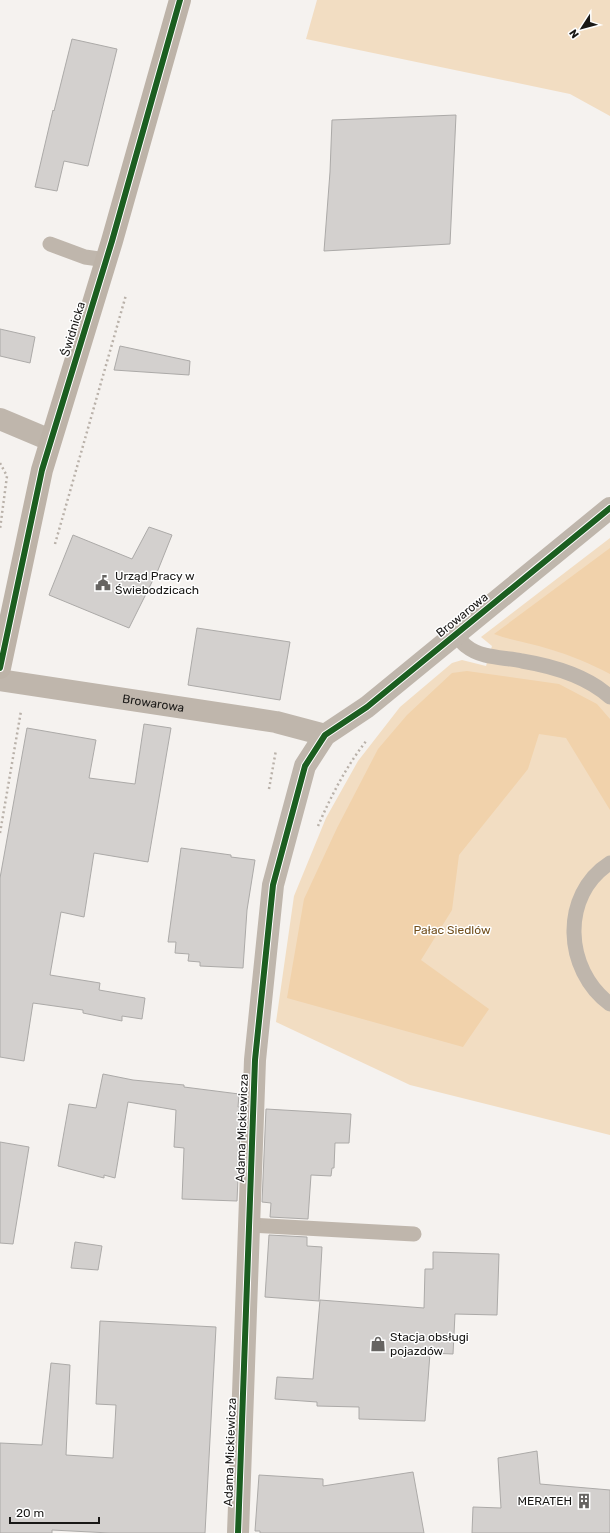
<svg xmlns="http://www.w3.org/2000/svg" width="610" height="1533" viewBox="0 0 610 1533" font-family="Rubik,sans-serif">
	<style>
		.green { fill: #f2ddc2 }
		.forest { fill: #f1d2ab }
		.building { fill: #d3d0ce; stroke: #acaaa8 }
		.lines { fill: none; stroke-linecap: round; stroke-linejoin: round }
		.path { stroke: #b9b1a9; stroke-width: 2.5; stroke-dasharray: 2 3; stroke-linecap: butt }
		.lane { stroke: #bfb6ac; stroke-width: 15 }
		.street { stroke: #bfb6ac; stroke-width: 22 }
		.secondary { stroke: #bdb3a8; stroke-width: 22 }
		.cycleway-casing { stroke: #fff; stroke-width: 8 }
		.cycleway { stroke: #1b5e20; stroke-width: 6 }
		.labels { text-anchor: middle; stroke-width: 3; stroke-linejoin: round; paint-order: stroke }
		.street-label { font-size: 12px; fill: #191816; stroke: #fff }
		.poi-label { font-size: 12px; fill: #191816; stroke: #fff; text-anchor: start }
		.park-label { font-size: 12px; fill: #724f1c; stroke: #fff }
	</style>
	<rect width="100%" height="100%" fill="#f5f2ef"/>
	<g class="green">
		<polygon points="317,0 610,0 610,116 570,94 306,39"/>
		<polygon points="610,538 610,1135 410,1085 276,1022 294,896 326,818 358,761 400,707 452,663 462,660 486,666 492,646 481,637"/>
	</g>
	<g class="forest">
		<path d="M610 548V674C591 664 570 655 549 649 531 643 512 641 494 634Z"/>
		<polygon points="467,671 559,684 597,704 610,719 610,810 566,738 539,734 528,769 459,855 452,910 421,960 489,1009 463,1047 287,998 304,899 337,828 378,749 407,715 452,673"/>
	</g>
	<g class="building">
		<polygon points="72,39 117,49 88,166 64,161 57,191 35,187 53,110 54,111"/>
		<polygon points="456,115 450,244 324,251 330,172 332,120"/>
		<polygon points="0,329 35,337 30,363 0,356"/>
		<polygon points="120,346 190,361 189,375 114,370"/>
		<polygon points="149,527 172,535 158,570 129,628 49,595 73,535 132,559"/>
		<polygon points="197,628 290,642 280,700 188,685"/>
		<polygon points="144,724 171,728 148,862 94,853 84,917 61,912 50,975 100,983 99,990 145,998 142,1019 122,1016 122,1021 83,1013 83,1010 33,1003 24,1061 0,1057 0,878 27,728 96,740 89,778 135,784"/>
		<polygon points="181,848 231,855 231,857 255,860 247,910 243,968 200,966 200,962 188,961 189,954 175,953 176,942 168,942"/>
		<polygon points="103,1074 133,1080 184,1085 184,1087 239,1094 238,1107 241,1107 237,1201 182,1199 184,1148 174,1147 176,1110 128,1102 115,1178 104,1175 104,1178 58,1166 69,1104 96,1108"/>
		<polygon points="266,1109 351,1114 349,1143 335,1143 334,1168 332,1168 331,1176 311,1175 308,1219 270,1217 271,1203 262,1202"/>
		<polygon points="0,1142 29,1147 13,1244 0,1243"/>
		<polygon points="269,1235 307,1237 307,1246 322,1247 319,1301 265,1297"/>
		<polygon points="75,1242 102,1246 98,1270 71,1268"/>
		<polygon points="433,1252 499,1254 497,1315 455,1314 453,1354 430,1353 425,1421 359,1419 359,1407 317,1406 317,1402 275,1399 277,1377 313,1379 320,1300 424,1308 425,1269 433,1269"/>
		<polygon points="100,1321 216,1327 205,1533 110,1533 52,1530 52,1533 0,1533 0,1443 42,1445 51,1363 70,1365 66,1455 113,1458 116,1405 96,1404"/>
		<polygon points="537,1451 540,1484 610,1490 610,1533 472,1533 473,1507 501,1508 498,1458"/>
		<polygon points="413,1472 424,1533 260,1533 260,1531 255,1531 259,1475 323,1479 323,1486"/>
	</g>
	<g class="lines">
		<g class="path">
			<polyline points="0,463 7,476 0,529"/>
			<polyline points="55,544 126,295"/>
			<polyline points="269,789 276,750"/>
			<path d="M318 826C331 796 347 765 367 740"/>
			<polyline points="0,833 21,711"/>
		</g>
		<g class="lane">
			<polyline points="50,244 85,257 106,260"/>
			<path d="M456 634C459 638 462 643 466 646 482 659 504 657 522 661 552 666 587 676 610 697"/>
			<path d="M610 863C560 895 564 970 610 1004"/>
			<polyline points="249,1225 414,1234"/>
		</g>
		<g class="street">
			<polyline points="0,419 50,440"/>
			<path id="s1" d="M0 680 276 722 325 735"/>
			<polyline points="238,1533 255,1060 273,885 305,766 325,735 367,707 610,508"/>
		</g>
		<polyline class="secondary" points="0,668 42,470 112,241 180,0"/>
		<defs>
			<g id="cycleway">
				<polyline points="0,668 42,470 112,241 180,0"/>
				<polyline points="238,1533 255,1060 273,885 305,766 325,735 367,707 610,508"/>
			</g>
		</defs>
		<use href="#cycleway" class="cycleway-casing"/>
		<use href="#cycleway" class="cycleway"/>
	</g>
	<defs>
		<symbol id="civic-bare" viewBox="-9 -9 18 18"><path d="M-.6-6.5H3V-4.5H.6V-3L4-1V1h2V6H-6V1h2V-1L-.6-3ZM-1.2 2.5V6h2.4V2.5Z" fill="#666462" stroke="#fff" stroke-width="2.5" paint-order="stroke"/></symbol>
		<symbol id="shop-bare" viewBox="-9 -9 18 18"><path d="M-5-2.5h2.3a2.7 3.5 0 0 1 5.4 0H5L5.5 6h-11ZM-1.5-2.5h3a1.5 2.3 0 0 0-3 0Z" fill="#666462" stroke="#fff" stroke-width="2.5" paint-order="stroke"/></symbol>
		<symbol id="building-bare" viewBox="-9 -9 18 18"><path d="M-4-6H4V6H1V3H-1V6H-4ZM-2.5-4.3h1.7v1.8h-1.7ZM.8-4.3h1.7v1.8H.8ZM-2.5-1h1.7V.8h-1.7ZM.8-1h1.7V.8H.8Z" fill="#666462" stroke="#fff" stroke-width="2.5" paint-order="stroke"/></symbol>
	</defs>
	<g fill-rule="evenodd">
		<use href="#civic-bare" x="92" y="572" width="22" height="22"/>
		<use href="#shop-bare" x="367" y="1333" width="22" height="22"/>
		<use href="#building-bare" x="573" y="1490" width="22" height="22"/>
	</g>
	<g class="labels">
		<g class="street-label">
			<text transform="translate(73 329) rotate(-73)" y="4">Świdnicka</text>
			<text transform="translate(462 615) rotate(-39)" y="4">Browarowa</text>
			<text dy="4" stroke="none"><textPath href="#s1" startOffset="155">Browarowa</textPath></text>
			<text transform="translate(242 1128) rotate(-88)" y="4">Adama Mickiewicza</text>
			<text transform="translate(230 1452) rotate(-88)" y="4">Adama Mickiewicza</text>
		</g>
		<g class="poi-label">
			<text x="115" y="580">Urząd Pracy w<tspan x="115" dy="14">Świebodzicach</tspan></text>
			<text x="390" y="1341">Stacja obsługi<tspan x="390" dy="14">pojazdów</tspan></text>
			<text x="572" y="1505" text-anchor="end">MERATEH</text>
		</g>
		<g class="park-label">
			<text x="452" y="934">Pałac Siedlów</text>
		</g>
	</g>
	<g transform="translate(582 28) rotate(234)" stroke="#ffffff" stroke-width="3" paint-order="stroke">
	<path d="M0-3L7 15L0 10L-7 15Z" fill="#191816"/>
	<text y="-6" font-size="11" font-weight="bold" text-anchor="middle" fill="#191816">N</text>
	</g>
	<path d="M10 1517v6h89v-6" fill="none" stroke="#191816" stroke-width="2"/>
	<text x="16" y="1517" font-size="12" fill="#191816" stroke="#ffffff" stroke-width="3" paint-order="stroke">20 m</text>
</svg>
